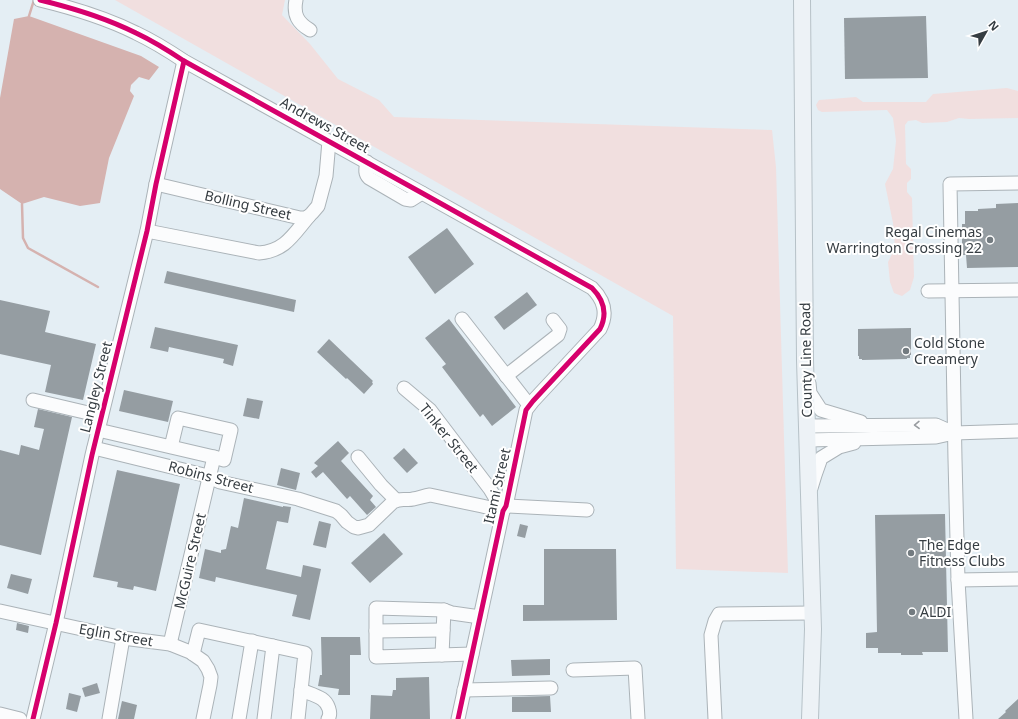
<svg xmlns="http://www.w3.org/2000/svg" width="1018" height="719" viewBox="0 0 1018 719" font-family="'Noto Sans',sans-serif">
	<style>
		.green { fill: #f1dfdf }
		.water { fill: #d5b2af }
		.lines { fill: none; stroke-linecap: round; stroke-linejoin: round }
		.stream { stroke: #d5b2af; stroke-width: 2.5 }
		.building { fill: #959da2 }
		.minor-casing { stroke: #abb3b8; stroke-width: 15 }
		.major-casing { stroke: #b6c1c7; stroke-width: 18 }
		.minor { stroke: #fbfcfd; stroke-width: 13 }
		.major { stroke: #edf2f6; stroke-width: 16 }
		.cycleway-casing { stroke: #fff; stroke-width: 8 }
		.cycleway { stroke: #d6006c; stroke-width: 5 }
		.oneway { stroke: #989ca0 }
		.poi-dot { fill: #737b80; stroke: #fff; stroke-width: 1.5 }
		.labels { text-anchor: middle; stroke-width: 4; stroke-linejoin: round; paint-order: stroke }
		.street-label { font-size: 14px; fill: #363d42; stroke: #fff }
		.poi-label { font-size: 14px; fill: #363d42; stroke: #fff; text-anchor: start }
	</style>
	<rect width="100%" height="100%" fill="#e4eef4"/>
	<g class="green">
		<polygon points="115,0 285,0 282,15 310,44 338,79 379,100 394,117 772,130 776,167 788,573 676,569 673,316"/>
		<polygon points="1007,88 1018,91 1018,118 969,119 959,118 947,122 922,123 916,120 908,121 905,125 906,164 911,169 911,179 907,183 907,192 912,198 914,277 910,290 902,296 894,293 890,282 888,262 895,248 893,223 885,184 893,169 896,141 893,118 887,110 822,112 818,110 816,105 819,100 856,97 863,102 926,102 933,94"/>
	</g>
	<polygon class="water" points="29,16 141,56 159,67 149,80 139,77 131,85 130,91 134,96 109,158 100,203 80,206 44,197 22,204 0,189 0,98 14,19"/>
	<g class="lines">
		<g class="stream">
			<polyline points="29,16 34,0"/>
			<polyline points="22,204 23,238 28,248 98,287"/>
		</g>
	</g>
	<g class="building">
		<polygon points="926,16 928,78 845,79 844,18"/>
		<polygon points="1018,203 1018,267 967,268 966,255 962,255 962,224 965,224 965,211 978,211 978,209 996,208 996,204"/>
		<polygon points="447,228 474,264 435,294 408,257"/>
		<polygon points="167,271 296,300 294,312 164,283"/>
		<polygon points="527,292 537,305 504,330 494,317"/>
		<polygon points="0,300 50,311 45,332 96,344 83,400 45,392 51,365 0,354"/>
		<polygon points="449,319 516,407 492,426 483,414 480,417 442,367 446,364 425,338"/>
		<polygon points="155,327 238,345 233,366 223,363 224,359 169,347 168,352 150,348"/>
		<polygon points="911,328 911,355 910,355 910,358 907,358 907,359 862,360 862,359 859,359 859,356 858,356 858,329"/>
		<polygon points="329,339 373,381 372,382 373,384 364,394 347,378 346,379 317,352"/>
		<polygon points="124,390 173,401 168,422 119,411"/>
		<polygon points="247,398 263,401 259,419 243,416"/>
		<polygon points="38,409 72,417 41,555 0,545 0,450 19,455 21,445 39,450 44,429 34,427"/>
		<polygon points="338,441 349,453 341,461 373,496 370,500 376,507 367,515 350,496 347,499 323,472 316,478 311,472 318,466 314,463"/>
		<polygon points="404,448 418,463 407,473 393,458"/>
		<polygon points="281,468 300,473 296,490 277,485"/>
		<polygon points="117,470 180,484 156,591 134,586 133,590 117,587 118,582 93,577"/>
		<polygon points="244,498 283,507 283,506 291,507 288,523 277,521 266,569 301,577 303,565 321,569 310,620 292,616 297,595 216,577 215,582 199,578 205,549 221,553 221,550 226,549 231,526 238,528"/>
		<polygon points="945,514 948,652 922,652 923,655 901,655 901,653 878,653 878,648 866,648 866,633 877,632 875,515"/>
		<polygon points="319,521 331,524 326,548 313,545"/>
		<polygon points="520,524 528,526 525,538 517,536"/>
		<polygon points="384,533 403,554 370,583 351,563"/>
		<polygon points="544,549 616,549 617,620 523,621 523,605 544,605"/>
		<polygon points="11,574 32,579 28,594 7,588"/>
		<polygon points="17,623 29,626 28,633 16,630"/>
		<polygon points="321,637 360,637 361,655 350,655 350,695 338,695 339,689 318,686 320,675 322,675"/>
		<polygon points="550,659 550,675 512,676 511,660"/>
		<polygon points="429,677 430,719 370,719 371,695 392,696 393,690 396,690 396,678"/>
		<polygon points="97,683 100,693 85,697 82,688"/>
		<polygon points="69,693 81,696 77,712 66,709"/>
		<polygon points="550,696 551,712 512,712 512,697"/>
		<polygon points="1018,699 1018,719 998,719 1006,712 1005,711"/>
		<polygon points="122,701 137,705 134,719 118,719"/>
	</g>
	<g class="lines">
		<defs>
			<g id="minor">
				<path d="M40 0C73 8 106 18 136 33 153 41 169 51 184 61L422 193 592 288C604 300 608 313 600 329L533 401 526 410 506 506 503 511 458 719"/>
				<path d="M296 0C293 15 298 23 310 30"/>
				<path d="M367 162C366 168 364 173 369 178L405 199 411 200 422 193"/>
				<polyline points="156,184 300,218 305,218 309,216 312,213 318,206 326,176 329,141"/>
				<path d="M147 231 259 253C285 251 293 235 309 216"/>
				<polyline points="928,291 1018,290"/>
				<polyline points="462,319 529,405"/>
				<polyline points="506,376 558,335 560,329 553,320"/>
				<polyline points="809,383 810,393 821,410 861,422"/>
				<polyline points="404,388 430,410 490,489 503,511"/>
				<polyline points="33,400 101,416"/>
				<polyline points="808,426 936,425 954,433"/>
				<polyline points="98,430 214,457 224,460 231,430 178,418 171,447"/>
				<polyline points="808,440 936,437 954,433 1018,431"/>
				<path d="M94 448 204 475 220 482 298 499 336 511 341 515 347 522 354 527 358 528 369 525 393 502C402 497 406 501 413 499 419 498 424 496 430 495L482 506 503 511"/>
				<polyline points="358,457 381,485 396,500"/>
				<polyline points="811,488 815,475 821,458 839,447 854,443"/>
				<polyline points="506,506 587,510"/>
				<polyline points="958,580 1018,579"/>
				<polyline points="0,611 123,638 170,644 190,652 203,661 208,669 211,677 210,685 203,719"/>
				<polyline points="376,631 443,630"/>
				<polyline points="170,644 214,457"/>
				<polyline points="193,654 199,630 305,653 298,719"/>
				<polyline points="472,654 376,657 376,608 444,610 452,613 480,617"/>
				<polyline points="442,655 444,610"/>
				<polyline points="573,670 635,668 638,719"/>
				<path d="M301 690C308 693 316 695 322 699 328 703 332 713 328 719"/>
				<polyline points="464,690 551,688"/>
				<polyline points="0,714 20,719"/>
				<polyline points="33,719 56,623 92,455 147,231 156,184 184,61"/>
				<polyline points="109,719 123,638"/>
				<polyline points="239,719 252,641"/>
				<polyline points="264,719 273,646"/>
				<polyline points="715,719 711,635 715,621 719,614 812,613"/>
				<polyline points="966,719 958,580 955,459 950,184 1018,183"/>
			</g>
			<polyline id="major" points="802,0 805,360 813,629 810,719"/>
		</defs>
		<use href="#minor" class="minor-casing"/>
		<use href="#major" class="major-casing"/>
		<use href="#minor" class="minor"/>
		<use href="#major" class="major"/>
		<defs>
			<g id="cycleway">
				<path d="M40 0C73 8 106 18 136 33 153 41 169 51 184 61L422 193 592 288C604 300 608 313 600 329L533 401 526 410 506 506 503 511 458 719"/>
				<polyline points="33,719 56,623 92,455 147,231 156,184 184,61"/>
			</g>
		</defs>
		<use href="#cycleway" class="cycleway-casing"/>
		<use href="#cycleway" class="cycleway"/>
	</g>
	<defs><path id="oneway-chevron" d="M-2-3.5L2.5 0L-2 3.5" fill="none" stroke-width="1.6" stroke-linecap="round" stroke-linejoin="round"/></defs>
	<use class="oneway" href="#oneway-chevron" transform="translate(917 425) rotate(179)"/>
	<g class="poi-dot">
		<circle cx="990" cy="240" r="4"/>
		<circle cx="906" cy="351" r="4"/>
		<circle cx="911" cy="553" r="4"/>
		<circle cx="912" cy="612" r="4"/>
	</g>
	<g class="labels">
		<g class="street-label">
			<text transform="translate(325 125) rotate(29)" y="5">Andrews Street</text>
			<text transform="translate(248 205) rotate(13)" y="5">Bolling Street</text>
			<text transform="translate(806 360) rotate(-91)" y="5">County Line Road</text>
			<text transform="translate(96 387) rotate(-76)" y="5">Langley Street</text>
			<text transform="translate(449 438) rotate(51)" y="5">Tinker Street</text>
			<text transform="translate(211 477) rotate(15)" y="5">Robins Street</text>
			<text transform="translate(497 486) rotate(-77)" y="5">Itami Street</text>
			<text transform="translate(190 561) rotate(-77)" y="5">McGuire Street</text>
			<text transform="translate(116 635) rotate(10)" y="5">Eglin Street</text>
		</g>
		<g class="poi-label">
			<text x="982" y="237" text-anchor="end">Regal Cinemas<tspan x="982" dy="16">Warrington Crossing 22</tspan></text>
			<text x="914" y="348">Cold Stone<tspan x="914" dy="16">Creamery</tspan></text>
			<text x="919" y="550">The Edge<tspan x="919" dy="16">Fitness Clubs</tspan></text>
			<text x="920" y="617">ALDI</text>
		</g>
	</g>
	<g transform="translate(986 32) rotate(51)" stroke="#ffffff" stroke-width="3" paint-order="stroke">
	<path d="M0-3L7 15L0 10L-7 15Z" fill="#363d42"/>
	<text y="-6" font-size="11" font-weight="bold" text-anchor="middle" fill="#363d42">N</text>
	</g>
</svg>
